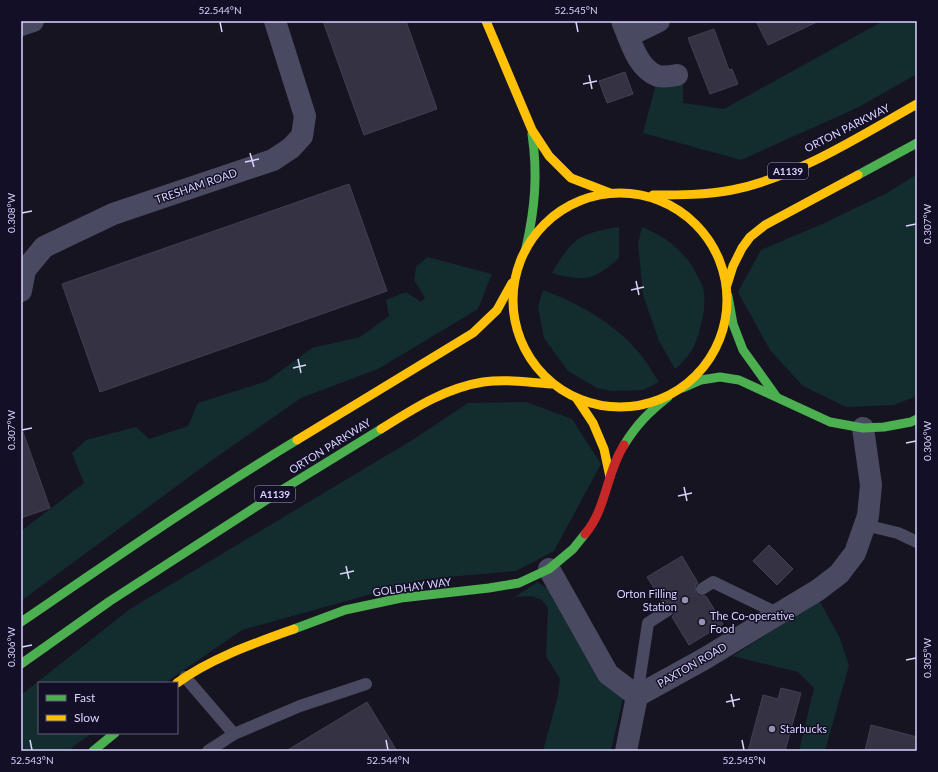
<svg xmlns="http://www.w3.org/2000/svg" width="938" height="772" viewBox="0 0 938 772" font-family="Lato,sans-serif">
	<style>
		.green { fill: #132c2d }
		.building { fill: #343243; stroke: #433f54 }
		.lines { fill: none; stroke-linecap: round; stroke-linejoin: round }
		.lane { stroke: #4a4962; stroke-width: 12 }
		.street { stroke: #4a4962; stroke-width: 22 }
		.fast { stroke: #4caf50; stroke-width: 9 }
		.slow { stroke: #ffc107; stroke-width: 9 }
		.jam { stroke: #c62828; stroke-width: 9 }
		.ticks { fill: none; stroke: #d9d4ff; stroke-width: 1.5 }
		.poi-dot { fill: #9591b1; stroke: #130f26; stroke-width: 1.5 }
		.labels { text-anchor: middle; stroke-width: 3; stroke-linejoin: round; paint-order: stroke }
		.shield { fill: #130f26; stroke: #9e99be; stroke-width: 1 }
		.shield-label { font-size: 10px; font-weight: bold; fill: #d9d4ff }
		.street-label { font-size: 11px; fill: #d9d4ff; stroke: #130f26 }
		.poi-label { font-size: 11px; fill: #d9d4ff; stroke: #130f26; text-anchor: start }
		.neatline { fill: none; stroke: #d9d4ff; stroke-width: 1.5 }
		.ticks-label { font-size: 10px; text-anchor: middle; fill: #d9d4ff }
	</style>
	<rect width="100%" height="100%" fill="#161421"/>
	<g class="green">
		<polygon points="883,21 917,21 917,74 857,108 741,160 643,133 656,84 683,85 683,103 724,109"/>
		<polygon points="917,174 917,396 894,405 846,407 803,386 770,350 738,292 761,250 822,224 887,193"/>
		<path d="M619 227V258C611 265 601 274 590 277 581 280 560 276 552 273 559 261 566 249 577 240 587 232 606 229 619 227Z"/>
		<path d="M642 227C668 238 686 252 698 277 700 281 702 285 703 288 706 301 704 315 700 328 697 344 688 359 675 369L659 341 643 295 638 243Z"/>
		<polygon points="427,257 492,274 478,309 378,369 301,398 208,463 21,601 21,531 84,483 72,453 86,440 136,427 149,439 188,426 198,403 267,381 312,348 360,337 389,316 386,300 406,292 421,302 425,298 414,280 416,267"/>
		<path d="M543 290C577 303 609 320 634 347 644 357 651 370 659 382L643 390 612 391 597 388 568 371 544 338 538 307Z"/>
		<polygon points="526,402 572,419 601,464 554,551 516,571 425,579 242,630 165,683 39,683 39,733 92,733 74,746 69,751 21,751 21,695 130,609 414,439 468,403"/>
		<polygon points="537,582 557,594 624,694 611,751 543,751 558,696 560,679 546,656 548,608 542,600 531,596 515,597"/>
		<polygon points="819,600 839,636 849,665 825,751 799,751 814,688 798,672 733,656"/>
	</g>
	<g class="building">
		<polygon points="323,21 406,21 437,109 364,135"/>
		<polygon points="756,21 819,21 768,45"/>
		<polygon points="714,29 729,70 732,69 738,84 710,94 688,38"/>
		<polygon points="625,72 633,94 607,103 599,81"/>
		<polygon points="349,184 387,291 100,392 62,284"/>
		<polygon points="21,432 23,432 50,508 21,518"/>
		<polygon points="769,545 793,569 777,585 753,561"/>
		<polygon points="682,556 698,583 695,586 696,593 699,596 706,596 723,624 689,645 672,617 675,613 674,606 671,603 664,604 647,577"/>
		<polygon points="781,688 801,693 785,751 748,751 763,695 778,699"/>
		<polygon points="367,702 397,751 286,751"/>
		<polygon points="871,725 917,737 917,751 865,751"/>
	</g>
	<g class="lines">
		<g class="lane">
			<polyline points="865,525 898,533 917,542"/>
			<polyline points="702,589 713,582 779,614"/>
			<polyline points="185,677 234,734 208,751"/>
			<polyline points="637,696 648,623 668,610"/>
			<polyline points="234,734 300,706 366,684"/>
		</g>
		<g class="street">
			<path d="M622 21C630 39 637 69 658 76 663 77 672 76 677 75"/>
			<polyline points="21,25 33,21"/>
			<polyline points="628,36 659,21"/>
			<polyline points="21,291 25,270 44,247 113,214 273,160 291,148 302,136 305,116 275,21"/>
			<polyline points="549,569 608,674 637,696"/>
			<polyline points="626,751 637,696 704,659 818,590 839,574 855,553 868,516 871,485 863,428"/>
		</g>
		<g class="fast">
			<polyline points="858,175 917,143"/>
			<path d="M526 248C535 208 538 174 532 134"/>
			<polyline points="728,296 733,324 743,350 776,396"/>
			<polyline points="683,388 701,380 720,377 739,380 830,422 863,428 884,427 911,422 917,419"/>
			<path d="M624 445C637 424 648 413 668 397"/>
			<path d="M21 622C112 560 203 497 297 440"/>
			<polyline points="294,629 345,610 401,598 489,588 519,583 549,569 573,549 585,534"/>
			<polyline points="21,664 110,601 285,488 381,429"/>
			<polyline points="93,751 115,733"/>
		</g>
		<g class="slow">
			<polyline points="486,21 532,130 549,156 571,178 610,193"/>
			<circle cx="620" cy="300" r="107"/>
			<path d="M653 195C679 195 706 195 732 190 797 177 860 136 917 104"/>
			<polyline points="727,285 733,266 742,248 750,237 765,225 858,175"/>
			<polyline points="577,399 593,423 604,449 610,477"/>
			<path d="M381 429C413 409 445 388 483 382 505 379 529 382 551 384"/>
			<polyline points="297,440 473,333 497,310 512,283"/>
			<path d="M177 683C211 658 255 643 294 629"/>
		</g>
		<path class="jam" d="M585 534C607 508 606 473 624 445"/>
	</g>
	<path class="ticks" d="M220 22 222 32M576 22 578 32M589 75 592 89M583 84 597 81M250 153 254 167M245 162 259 159M22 213 32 211M906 226 916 224M636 281 639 295M631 290 644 287M298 359 301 373M293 368 306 365M22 430 32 428M906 443 916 441M684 487 687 501M678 496 692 493M346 566 349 579M340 574 354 571M22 647 32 645M906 660 916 658M731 694 734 707M726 702 740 699M30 740 32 750M386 740 388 750M742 740 744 750"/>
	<g class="poi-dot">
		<circle cx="685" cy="600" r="4"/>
		<circle cx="702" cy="622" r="4"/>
		<circle cx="772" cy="729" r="4"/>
	</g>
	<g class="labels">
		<g class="shield">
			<rect x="768" y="163" width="40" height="16" rx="3"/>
			<rect x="255" y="486" width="40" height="16" rx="3"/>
		</g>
		<g class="shield-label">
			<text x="788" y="175">A1139</text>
			<text x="275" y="498">A1139</text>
		</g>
		<g class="street-label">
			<text transform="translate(847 128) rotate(-27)" y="4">ORTON PARKWAY</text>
			<text transform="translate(196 186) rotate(-19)" y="4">TRESHAM ROAD</text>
			<text transform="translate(330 446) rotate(-32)" y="4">ORTON PARKWAY</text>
			<text transform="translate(412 587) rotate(-8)" y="4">GOLDHAY WAY</text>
			<text transform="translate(692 665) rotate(-30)" y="4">PAXTON ROAD</text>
		</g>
		<g class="poi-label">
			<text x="677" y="598" text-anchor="end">Orton Filling<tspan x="677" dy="13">Station</tspan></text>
			<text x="710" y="620">The Co-operative<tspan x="710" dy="13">Food</tspan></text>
			<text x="780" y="733">Starbucks</text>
		</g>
	</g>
	<rect width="938" height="772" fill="none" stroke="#130f26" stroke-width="44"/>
	<rect x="38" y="682" width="140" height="52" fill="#130f26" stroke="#625e7d"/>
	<rect x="46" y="695" width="20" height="6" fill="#4caf50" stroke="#625e7d"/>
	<text x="74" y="702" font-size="12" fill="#d9d4ff">Fast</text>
	<rect x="46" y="715" width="20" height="6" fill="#ffc107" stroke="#625e7d"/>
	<text x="74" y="722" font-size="12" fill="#d9d4ff">Slow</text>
	<rect x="22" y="22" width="894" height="728" class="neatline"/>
	<g class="ticks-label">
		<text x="220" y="14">52.544°N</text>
		<text x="576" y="14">52.545°N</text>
		<text transform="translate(11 213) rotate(-90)" y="4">0.308°W</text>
		<text transform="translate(927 224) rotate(-90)" y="4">0.307°W</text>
		<text transform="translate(11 430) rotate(-90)" y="4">0.307°W</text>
		<text transform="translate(927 441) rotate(-90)" y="4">0.306°W</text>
		<text transform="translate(11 647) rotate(-90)" y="4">0.306°W</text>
		<text transform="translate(927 658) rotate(-90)" y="4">0.305°W</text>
		<text x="32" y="764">52.543°N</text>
		<text x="388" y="764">52.544°N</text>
		<text x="744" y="764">52.545°N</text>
	</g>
</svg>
